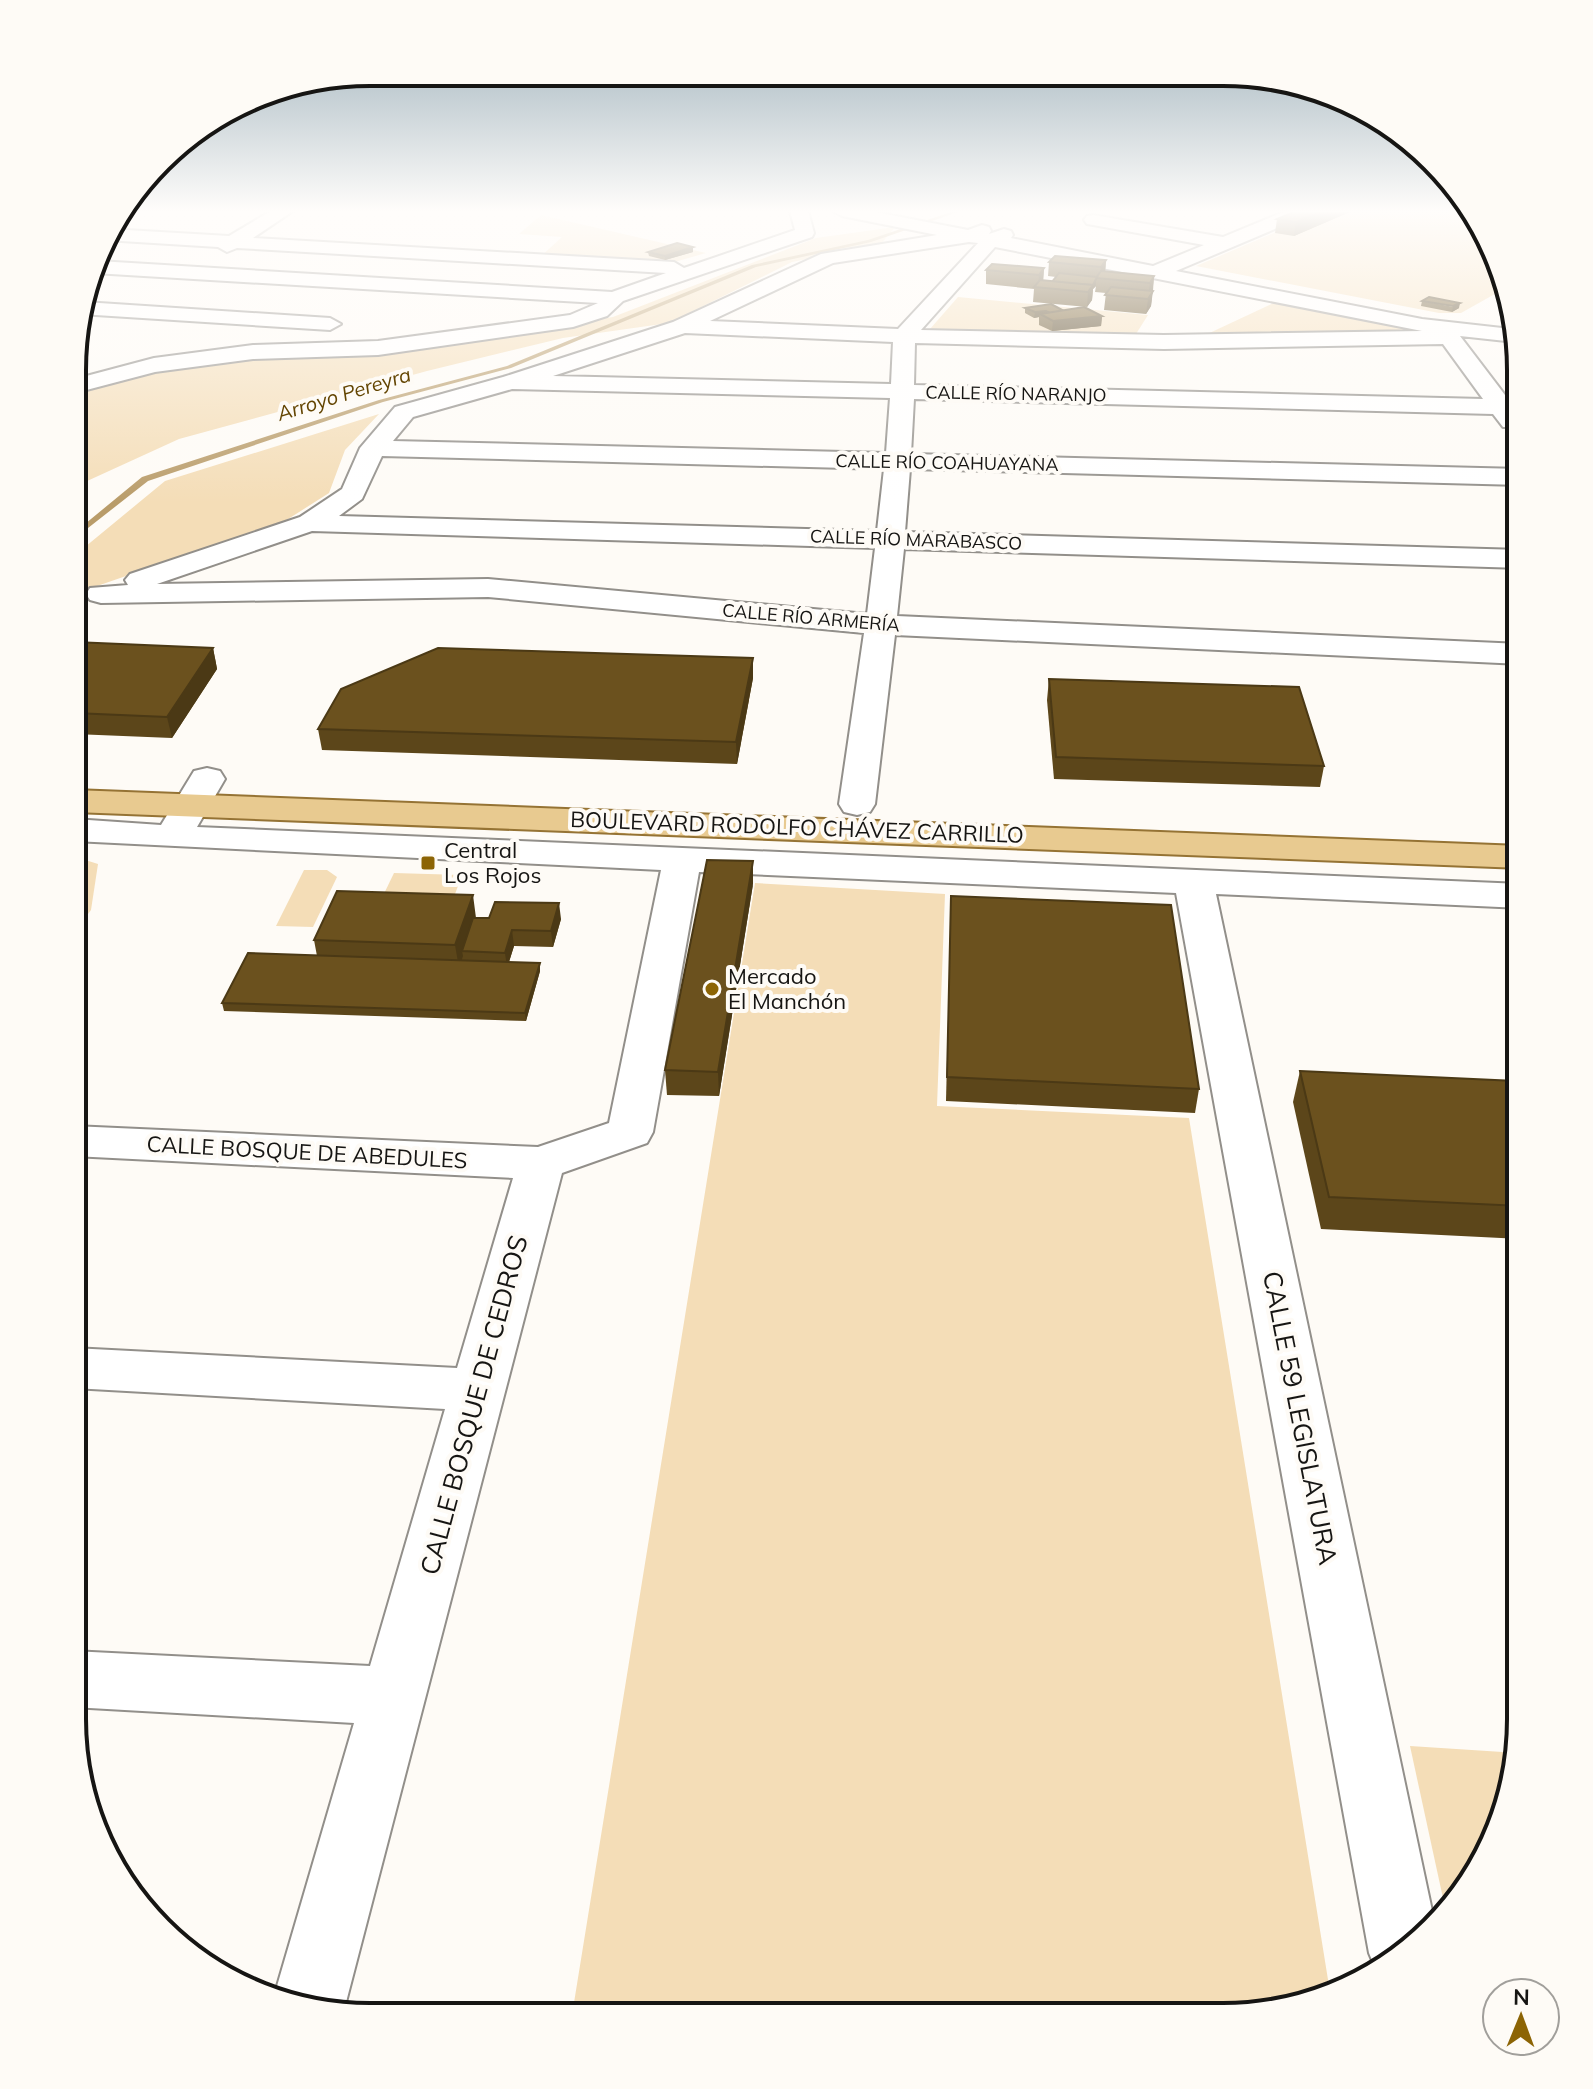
<svg xmlns="http://www.w3.org/2000/svg" width="1593" height="2089" viewBox="0 0 1593 2089" font-family="Mulish,sans-serif">
	<style>
		.green { fill: #f4ddb7 }
		.lines { fill: none; stroke-linecap: round; stroke-linejoin: round }
		.stream { fill: #b99c69; fill-rule: evenodd }
		.minor-casing { stroke: #928f8a; stroke-width: 4 }
		.major-casing { stroke: #957334; stroke-width: 4 }
		.minor { fill: #fff; fill-rule: evenodd }
		.major { fill: #e8ca90; fill-rule: evenodd }
		.wall { fill: #5c461a }
		.shaded-wall { fill: #4b3915 }
		.building { fill: #6b511e; stroke: #4b3915; stroke-width: 2 }
		.poi-dot { fill: #8c6405; stroke: #fefbf6; stroke-width: 3 }
		.labels { text-anchor: middle; stroke-width: 8; stroke-linejoin: round; paint-order: stroke }
		.far-street-label { font-size: 18px; fill: #161513; stroke: #fefbf6 }
		.far-water-label { font-size: 20px; font-style: italic; fill: #634502; stroke: #fefbf6 }
		.street-label { font-size: 22px; fill: #161513; stroke: #fefbf6 }
		.poi-label { font-size: 22px; fill: #161513; stroke: #fefbf6; text-anchor: start }
		.near-street-label { font-size: 26px; fill: #161513; stroke: #fefbf6 }
		.rim { fill: none; stroke: #161513; stroke-width: 4 }
	</style>
	<rect width="100%" height="100%" fill="#fefbf6"/>
	<g class="green">
		<polygon points="1326,211 1468,211 1490,238 1502,290 1461,313 1439,313 1196,266"/>
		<polygon points="541,215 706,253 664,265 539,258 562,237 519,234"/>
		<polygon points="895,227 881,244 792,262 669,323 563,338 427,371 179,439 74,487 74,396 84,389 143,375 246,360 374,354 613,317 816,238"/>
		<polygon points="958,297 1148,315 1136,334 930,329"/>
		<polygon points="1278,301 1415,328 1420,334 1201,337"/>
		<polygon points="379,414 345,450 329,493 285,521 74,594 74,556 165,481"/>
		<polygon points="79,858 98,864 91,910 73,934 74,860"/>
		<polygon points="304,870 327,870 337,877 313,927 276,926"/>
		<polygon points="394,873 462,875 451,905 380,902"/>
		<polygon points="755,883 945,894 937,1106 1189,1118 1330,1992 1223,2017 572,2015"/>
		<polygon points="1410,1746 1518,1753 1505,1814 1471,1884 1446,1912"/>
	</g>
	<g class="lines">
		<polygon class="stream" points="954,211 961,211 871,242 756,267 511,368 383,402 148,481 74,539 74,533 142,477 379,400 507,366 752,265 868,240"/>
		<defs>
			<g id="minor">
				<polygon points="271,211 293,211 253,238 674,262 684,268 795,230 790,211 808,211 814,233 812,237 623,301 607,316 573,327 378,355 253,359 155,372 75,393 75,379 154,358 253,345 378,341 570,315 598,303 94,273 98,261 612,292 666,273 237,248 227,252 218,247 105,240 109,229 229,236"/>
				<path d="M833 211H870L968 230 982 225 989 227 991 231 989 234 1004 229 1011 231 1013 235 1011 238 1153 266 1204 245 1093 225 1087 224 1084 220 1087 216 1093 215 1223 237 1286 211H1311L1308 215 1176 271 1422 319 1511 329 1515 342 1460 336 1508 399 1521 400V427H1503L1493 414 914 399 911 454 1521 469V485L910 469 905 532 1521 550V568L904 549 897 616 1521 644V664L895 635 875 804 870 812 857 815 844 812 839 804 864 633 488 597 101 603 90 600 86 594 90 588 128 585 125 580 130 574 300 517 342 489 360 448 395 407 503 377 673 322 821 254 937 235 842 216ZM969 242 978 243 898 329 710 321 833 263ZM995 247 1422 331 1164 335 921 330ZM685 333 893 342 891 384 553 376ZM915 343 1164 349 1443 344 1483 399 914 385ZM512 389 890 398 886 453 393 441 413 417ZM382 456 884 469 877 531 339 516 362 499ZM312 531 875 548 867 614 488 579 157 584Z"/>
				<polygon points="84,302 330,318 341,324 330,330 80,314"/>
				<polygon points="207,768 220,771 225,779 197,827 1521,884 1521,908 1216,894 1435,1925 1420,1943 1377,1972 1369,1953 1176,893 699,872 653,1132 647,1143 562,1173 345,2006 341,2015 332,2015 275,1993 354,1723 72,1707 72,1651 370,1666 445,1409 73,1388 73,1348 457,1368 513,1178 73,1156 73,1126 538,1147 609,1123 661,870 74,841 74,819 161,825 194,771"/>
			</g>
			<polygon id="major" points="74,790 1521,846 1521,868 74,812"/>
		</defs>
		<use href="#minor" class="minor-casing"/>
		<use href="#major" class="major-casing"/>
		<use href="#minor" class="minor"/>
		<use href="#major" class="major"/>
	</g>
	<g class="wall">
		<polygon points="1352,211 1294,236 1275,233 1277,219"/>
		<polygon points="648,252 693,252 665,260 649,256"/>
		<polygon points="1106,260 1105,272 1154,276 1151,306 1146,314 1104,310 1106,293 1095,292 1096,286 1093,289 1092,300 1087,307 1033,302 1034,289 986,284 986,270 1044,268 1043,281 1052,282 1056,277 1048,276 1049,262"/>
		<polygon points="1422,301 1459,308 1452,312 1421,306"/>
		<polygon points="1025,308 1102,316 1101,326 1052,331 1039,325 1039,317 1034,318 1025,313"/>
		<polygon points="74,642 213,648 217,669 172,738 74,734"/>
		<polygon points="753,678 737,764 322,750 318,729"/>
		<polygon points="1049,679 1324,766 1320,787 1054,779 1047,700"/>
		<polygon points="753,884 719,1096 667,1095 665,1070"/>
		<polygon points="951,896 1199,1089 1195,1113 946,1101"/>
		<polygon points="476,918 561,919 553,947 514,946 509,962 540,971 526,1021 224,1011 222,1003 317,956 314,940"/>
		<polygon points="1300,1071 1521,1088 1521,1239 1321,1229 1293,1102"/>
	</g>
	<g class="shaded-wall">
		<polygon points="1323,211 1352,211 1294,236 1296,222"/>
		<polygon points="693,247 693,252 665,260 665,256"/>
		<polygon points="1106,260 1105,275 1100,278 1101,267"/>
		<polygon points="1044,268 1043,283 1038,287 1039,275"/>
		<polygon points="1154,276 1153,291 1148,297 1150,283"/>
		<polygon points="1096,281 1096,286 1093,289 1092,300 1087,307 1088,292"/>
		<polygon points="1153,291 1151,306 1146,314 1148,299"/>
		<polygon points="1460,303 1459,308 1452,312 1453,306"/>
		<polygon points="1046,311 1046,316 1040,314 1039,317 1034,318 1035,312"/>
		<polygon points="1102,316 1101,326 1052,331 1053,321"/>
		<polygon points="213,648 217,669 172,738 167,717"/>
		<polygon points="753,658 753,678 737,764 736,742"/>
		<polygon points="753,861 753,884 719,1096 718,1072"/>
		<polygon points="473,895 476,918 462,951 463,956 459,968 455,945"/>
		<polygon points="559,903 561,919 553,947 551,931"/>
		<polygon points="512,930 514,946 507,968 505,953"/>
		<polygon points="540,963 540,971 526,1021 525,1013"/>
	</g>
	<g class="building">
		<polygon points="1296,211 1323,211 1296,222 1277,219"/>
		<polygon points="677,243 693,247 665,256 648,252"/>
		<polygon points="1055,256 1106,260 1101,267 1049,262"/>
		<polygon points="992,264 1044,268 1039,275 986,270"/>
		<polygon points="1101,271 1154,276 1150,283 1096,278"/>
		<polygon points="1059,273 1097,277 1093,285 1052,282"/>
		<polygon points="1040,280 1093,285 1088,292 1034,287"/>
		<polygon points="1111,287 1153,291 1148,299 1105,295"/>
		<polygon points="1429,297 1460,303 1453,306 1422,301"/>
		<polygon points="1051,304 1064,311 1050,313 1046,311 1035,312 1025,308"/>
		<polygon points="1084,307 1102,316 1053,321 1040,314"/>
		<polygon points="74,642 213,648 167,717 74,713"/>
		<polygon points="438,648 753,658 736,742 318,729 341,689"/>
		<polygon points="1049,679 1299,687 1324,766 1056,757"/>
		<polygon points="707,860 753,861 718,1072 665,1070"/>
		<polygon points="337,891 473,895 455,945 314,940"/>
		<polygon points="951,896 1171,905 1199,1089 947,1077"/>
		<polygon points="495,902 559,903 551,931 512,930 505,953 462,951 473,918 489,918"/>
		<polygon points="248,953 540,963 525,1013 222,1003"/>
		<polygon points="1300,1071 1516,1081 1521,1092 1521,1206 1329,1197"/>
	</g>
	<linearGradient id="sky" x2="0" y2="1"><stop stop-color="#95aab5"/><stop offset="0.42" stop-color="#fffdfb"/><stop offset="1" stop-color="#fffdfb" stop-opacity="0"/></linearGradient>
	<rect width="1593" height="503" fill="url(#sky)"/>
	<g class="poi-dot">
		<rect x="420" y="855" width="16" height="16" rx="4"/>
		<circle cx="712" cy="989" r="8"/>
	</g>
	<g class="labels">
		<g class="far-street-label">
			<text transform="translate(1016 394) rotate(1)" y="6">CALLE RÍO NARANJO</text>
			<text transform="translate(947 463) rotate(1)" y="6">CALLE RÍO COAHUAYANA</text>
			<text transform="translate(916 540) rotate(2)" y="6">CALLE RÍO MARABASCO</text>
			<text transform="translate(811 618) rotate(5)" y="6">CALLE RÍO ARMERÍA</text>
		</g>
		<g class="far-water-label">
			<text transform="translate(344 394) rotate(-17)" y="7">Arroyo Pereyra</text>
		</g>
		<g class="street-label">
			<text transform="translate(797 827) rotate(2)" y="8">BOULEVARD RODOLFO CHÁVEZ CARRILLO</text>
			<text transform="translate(307 1152) rotate(3)" y="8">CALLE BOSQUE DE ABEDULES</text>
		</g>
		<g class="poi-label">
			<text x="444" y="858">Central<tspan x="444" dy="25">Los Rojos</tspan></text>
			<text x="728" y="984">Mercado<tspan x="728" dy="25">El Manchón</tspan></text>
		</g>
		<g class="near-street-label">
			<text transform="translate(474 1405) rotate(-75)" y="9">CALLE BOSQUE DE CEDROS</text>
			<text transform="translate(1300 1418) rotate(79)" y="9">CALLE 59 LEGISLATURA</text>
		</g>
	</g>
	<path d="M0 0H1593V2089H0ZM370 86H1223A284 284 0 0 1 1507 370V1719A284 284 0 0 1 1223 2003H370A284 284 0 0 1 86 1719V370A284 284 0 0 1 370 86Z" fill="#fefbf6" fill-rule="evenodd"/>
	<path class="rim" d="M370 86H1223A284 284 0 0 1 1507 370V1719A284 284 0 0 1 1223 2003H370A284 284 0 0 1 86 1719V370A284 284 0 0 1 370 86Z"/>
	<g transform="translate(1521 2017) rotate(1)"><circle r="38" fill="#fefbf6" stroke="#a19f9b" stroke-width="2"/>
	<path d="M0-6L14 30L0 20L-14 30Z" fill="#8c6405"/>
	<text y="-12" font-size="22" font-weight="bold" text-anchor="middle" fill="#161513">N</text>
	</g>
</svg>
